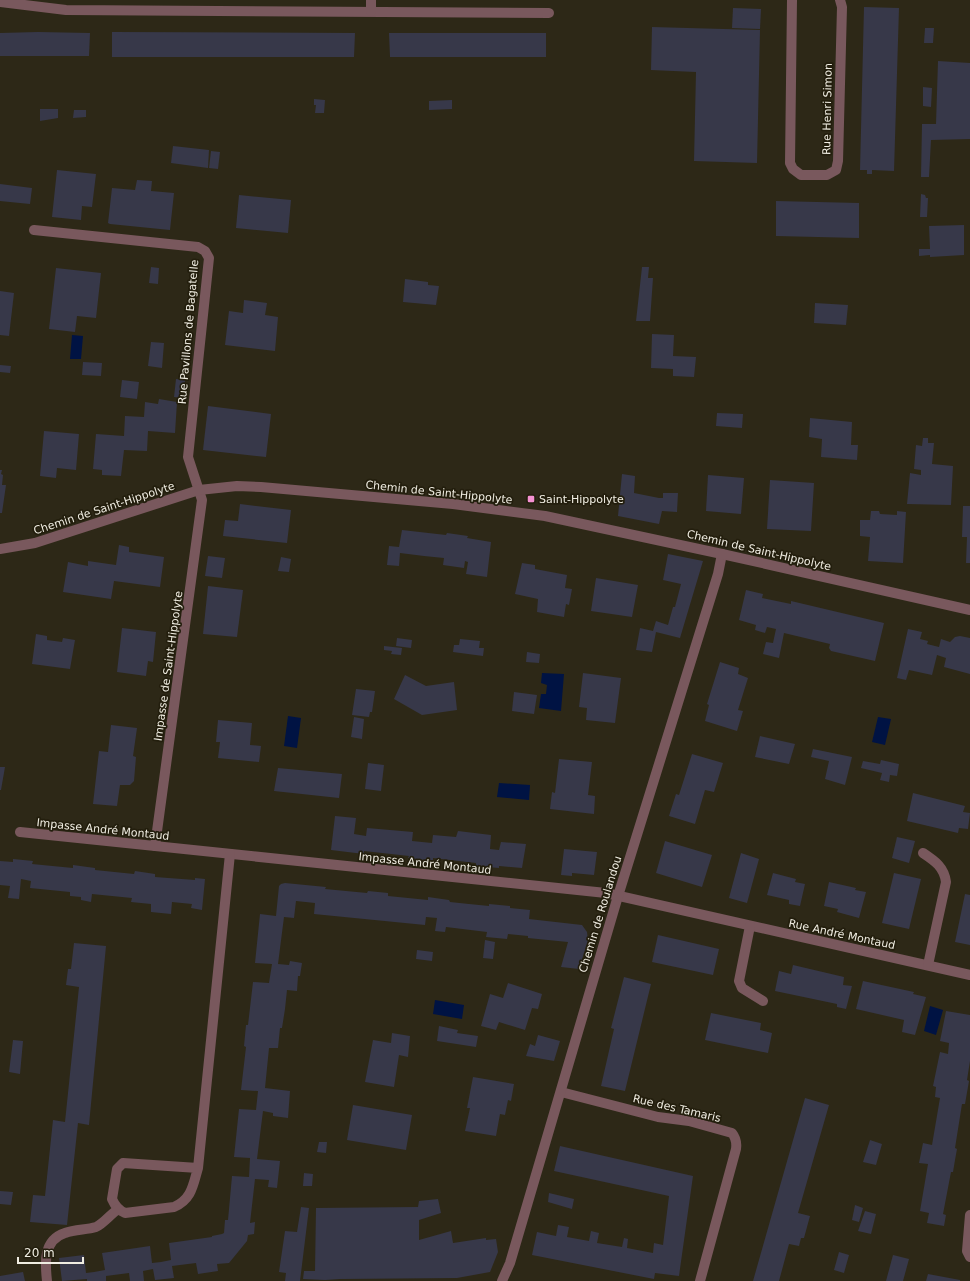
<svg xmlns="http://www.w3.org/2000/svg" width="970" height="1281" viewBox="0 0 970 1281" font-family="'DejaVu Sans',sans-serif">
	<style>
		.water { fill: #001343 }
		.building { fill: #373849 }
		.lines { fill: none; stroke-linecap: round; stroke-linejoin: round }
		.minor { stroke: #79585d; stroke-width: 10 }
		.tertiary { stroke: #79585d; stroke-width: 10 }
		.poi-dot { fill: #f591d2; stroke: #231e0d; stroke-width: 1.5 }
		.labels { text-anchor: middle; stroke-width: 3.5; stroke-linejoin: round; paint-order: stroke }
		.street-label { font-size: 11px; fill: #f0ede2; stroke: #231e0d }
		.poi-label { font-size: 11px; fill: #f0ede2; stroke: #231e0d; text-anchor: start }
	</style>
	<rect width="100%" height="100%" fill="#2d2817"/>
	<g class="water">
		<polygon points="72,335 83,336 81,359 70,359"/>
		<polygon points="542,673 564,674 561,711 539,708 541,694 546,694 547,685 541,683"/>
		<polygon points="288,716 301,718 297,748 284,746"/>
		<polygon points="878,717 891,719 885,745 872,742"/>
		<polygon points="499,783 530,785 529,800 497,797"/>
		<polygon points="435,1000 464,1005 462,1019 433,1014"/>
		<polygon points="930,1006 943,1010 936,1035 924,1031"/>
	</g>
	<g class="building">
		<polygon points="864,7 899,8 894,171 872,170 872,174 867,174 867,170 860,170"/>
		<polygon points="733,8 761,9 760,29 732,28"/>
		<polygon points="652,27 760,30 757,163 694,161 696,72 651,70"/>
		<polygon points="925,28 934,28 933,43 924,43"/>
		<polygon points="38,32 90,33 89,56 0,56 0,33"/>
		<polygon points="112,32 355,33 354,57 112,57"/>
		<polygon points="389,33 546,33 546,57 390,57"/>
		<polygon points="938,61 970,63 970,139 931,140 929,177 921,177 922,124 936,124"/>
		<polygon points="923,87 932,88 931,107 923,106"/>
		<polygon points="314,99 325,100 324,113 315,113 316,105 314,105"/>
		<polygon points="452,100 452,109 429,110 429,101"/>
		<polygon points="40,109 58,109 58,118 40,121"/>
		<polygon points="74,110 86,110 86,117 73,118"/>
		<polygon points="173,146 209,150 208,168 171,163"/>
		<polygon points="211,151 220,152 218,169 209,168"/>
		<polygon points="57,170 96,174 92,207 82,206 81,220 52,217"/>
		<polygon points="137,180 152,181 151,191 174,193 170,230 110,224 108,223 112,188 135,190"/>
		<polygon points="0,184 32,188 30,204 0,201"/>
		<polygon points="921,194 925,195 926,198 928,198 927,217 920,217"/>
		<polygon points="239,195 291,200 288,233 236,228"/>
		<polygon points="776,201 859,203 859,238 776,236"/>
		<polygon points="964,225 964,255 930,257 930,255 919,256 919,249 930,249 929,226"/>
		<polygon points="151,267 159,268 158,284 149,283"/>
		<polygon points="642,267 649,267 648,278 653,278 650,321 636,321"/>
		<polygon points="56,268 101,273 96,318 77,316 75,332 49,329"/>
		<polygon points="405,279 428,282 428,285 439,286 436,305 403,302"/>
		<polygon points="0,291 14,293 9,336 0,335"/>
		<polygon points="244,300 267,303 265,315 278,317 275,351 225,345 229,311 243,313"/>
		<polygon points="815,303 848,305 846,325 814,323"/>
		<polygon points="652,334 674,335 673,356 696,357 694,377 673,376 673,369 651,368"/>
		<polygon points="151,342 164,343 162,368 148,366"/>
		<polygon points="83,362 102,363 101,376 82,375"/>
		<polygon points="0,365 11,366 10,373 0,372"/>
		<polygon points="176,379 185,380 184,398 174,397"/>
		<polygon points="122,380 139,382 137,399 120,397"/>
		<polygon points="159,399 177,402 175,433 148,431 147,451 124,450 121,476 102,475 102,470 93,469 96,434 124,436 125,416 144,417 145,402 158,404"/>
		<polygon points="208,406 271,414 266,457 203,450"/>
		<polygon points="717,413 743,414 742,428 716,426"/>
		<polygon points="810,418 852,422 851,445 858,445 857,460 821,457 822,439 809,437"/>
		<polygon points="44,431 79,434 76,470 57,468 56,478 40,476"/>
		<polygon points="923,438 928,438 928,443 934,443 932,464 953,466 951,505 907,504 910,473 921,475 921,470 914,469 916,445 922,446"/>
		<polygon points="0,470 2,470 1,474 3,475 2,485 6,485 2,513 0,513"/>
		<polygon points="622,474 635,476 634,493 659,498 663,498 663,493 678,493 677,512 662,511 659,524 618,516"/>
		<polygon points="708,475 744,478 741,514 706,511"/>
		<polygon points="770,480 814,483 811,531 767,529"/>
		<polygon points="240,504 291,510 287,543 223,536 225,520 238,521"/>
		<polygon points="963,506 970,506 970,563 966,563 967,537 962,537"/>
		<polygon points="871,511 879,511 880,514 897,515 897,511 906,512 903,563 868,561 870,537 860,536 860,520 870,520"/>
		<polygon points="402,530 446,535 447,533 468,536 467,538 491,542 487,577 466,574 468,562 465,561 464,568 443,565 444,558 424,556 400,553 399,566 387,565 389,546 399,547"/>
		<polygon points="119,545 129,547 129,552 164,557 160,587 114,581 111,599 63,592 68,562 88,566 88,561 116,565"/>
		<polygon points="668,554 703,561 680,638 656,632 652,652 636,650 640,628 653,631 656,621 668,625 673,607 675,607 681,584 663,580"/>
		<polygon points="208,556 225,558 222,578 205,576"/>
		<polygon points="281,557 291,559 289,572 278,571"/>
		<polygon points="522,563 535,565 535,569 567,575 565,588 572,589 569,605 566,604 564,617 537,612 538,599 515,594"/>
		<polygon points="596,578 638,585 632,617 591,611"/>
		<polygon points="208,586 243,590 237,637 203,634"/>
		<polygon points="746,590 763,594 762,598 791,604 791,601 884,623 875,661 831,651 829,648 830,644 784,633 779,658 763,654 766,642 773,643 776,629 767,627 765,633 755,630 756,625 739,620"/>
		<polygon points="122,628 156,632 153,662 148,661 146,676 117,672"/>
		<polygon points="908,629 922,632 920,639 928,641 927,644 939,647 941,639 950,642 955,637 960,636 970,638 970,674 944,667 946,658 937,655 932,675 909,670 906,680 897,678"/>
		<polygon points="36,634 47,636 47,640 62,642 63,638 75,640 70,669 32,664"/>
		<polygon points="397,638 412,640 411,648 396,646"/>
		<polygon points="460,639 480,641 479,648 484,648 483,656 453,652 454,645 459,645"/>
		<polygon points="384,646 402,648 401,655 391,654 392,651 384,650"/>
		<polygon points="527,652 540,654 539,663 526,662"/>
		<polygon points="720,662 739,668 738,674 748,678 738,710 743,711 737,731 705,721 709,705 707,704"/>
		<polygon points="583,673 621,678 615,723 586,720 587,708 579,707"/>
		<polygon points="405,675 426,686 454,682 457,710 422,715 394,699"/>
		<polygon points="356,689 375,691 372,712 370,712 369,717 352,715"/>
		<polygon points="514,692 537,695 534,714 512,711"/>
		<polygon points="354,717 364,719 362,739 351,737"/>
		<polygon points="218,720 252,723 250,745 261,746 259,762 218,758 220,742 216,742"/>
		<polygon points="111,725 137,728 133,756 136,757 134,781 130,785 120,785 117,806 93,804 99,751 108,752"/>
		<polygon points="760,736 795,744 789,764 755,757"/>
		<polygon points="813,749 852,757 845,785 825,779 829,761 811,757"/>
		<polygon points="692,754 723,763 714,792 705,790 695,824 669,816 676,794 679,795"/>
		<polygon points="559,759 592,762 588,795 595,796 594,814 550,809 552,792 555,793"/>
		<polygon points="881,760 899,764 897,776 890,775 889,782 880,780 882,773 861,768 863,761 880,764"/>
		<polygon points="368,763 384,765 381,791 365,789"/>
		<polygon points="0,767 5,767 1,790 0,790"/>
		<polygon points="278,768 342,774 339,798 274,791"/>
		<polygon points="913,793 965,806 963,812 970,813 968,829 959,828 958,833 907,821"/>
		<polygon points="335,816 356,818 354,834 366,836 367,828 413,832 412,841 432,843 433,835 456,837 458,831 491,835 490,849 499,850 501,842 526,844 522,868 499,866 499,868 476,866 476,863 433,858 433,861 408,858 409,856 364,851 364,854 331,850"/>
		<polygon points="897,837 915,841 909,863 892,858"/>
		<polygon points="665,841 712,855 702,887 656,873"/>
		<polygon points="564,849 597,852 594,875 572,873 572,876 561,875"/>
		<polygon points="741,853 759,859 747,903 729,898"/>
		<polygon points="13,859 33,861 32,864 73,868 73,865 95,868 95,870 134,874 135,871 155,874 155,877 195,880 195,878 205,879 202,910 191,908 192,904 172,902 171,914 151,912 151,904 131,902 132,898 92,894 91,902 81,900 81,897 70,896 70,892 30,888 31,881 21,879 19,899 8,898 10,886 0,885 0,861 13,862"/>
		<polygon points="773,873 796,879 795,882 805,884 800,906 789,904 789,900 767,895"/>
		<polygon points="894,873 921,879 909,929 882,923"/>
		<polygon points="829,882 856,888 855,890 866,892 859,918 837,912 838,909 824,906"/>
		<polygon points="285,883 326,887 325,889 367,893 368,891 388,893 388,896 428,900 428,897 449,900 450,902 469,904 489,906 489,904 510,906 510,908 530,910 529,919 582,925 587,932 588,940 579,969 561,967 568,942 528,938 528,936 508,934 507,939 486,937 487,932 446,927 445,932 435,931 437,918 426,917 425,925 314,914 315,903 296,901 294,918 284,917 278,964 289,965 290,961 302,963 300,976 298,976 297,991 287,990 285,1009 282,1028 280,1028 278,1048 269,1048 265,1088 290,1091 288,1118 273,1116 273,1113 263,1111 257,1159 280,1161 277,1188 268,1187 269,1180 255,1179 250,1223 255,1222 254,1234 248,1235 247,1241 229,1263 217,1264 218,1271 198,1274 196,1263 172,1266 174,1278 155,1280 153,1269 143,1271 144,1281 130,1281 129,1273 106,1276 106,1281 87,1281 87,1279 62,1281 59,1258 84,1255 86,1273 94,1272 105,1270 102,1253 150,1246 152,1263 161,1262 171,1260 169,1243 212,1237 212,1236 222,1234 224,1233 225,1220 228,1220 232,1176 249,1177 250,1158 234,1157 239,1109 256,1110 258,1091 241,1090 246,1047 244,1046 246,1025 248,1025 253,982 269,983 272,964 255,963 260,914 276,916 279,886 281,884"/>
		<polygon points="965,894 970,895 970,945 955,942"/>
		<polygon points="658,935 719,949 713,975 652,962"/>
		<polygon points="485,940 495,942 493,959 483,958"/>
		<polygon points="74,943 106,946 89,1125 78,1123 67,1225 30,1222 33,1195 45,1196 53,1120 65,1122 79,987 66,985 68,969 71,969"/>
		<polygon points="417,950 433,952 432,961 416,959"/>
		<polygon points="793,965 844,977 843,985 852,986 846,1009 837,1007 837,1004 775,991 779,971 791,974"/>
		<polygon points="624,977 651,984 625,1091 601,1086 614,1029 611,1028"/>
		<polygon points="863,981 914,992 913,994 926,997 915,1035 902,1032 904,1020 856,1009"/>
		<polygon points="508,983 542,994 538,1009 532,1008 525,1030 499,1022 496,1030 481,1026 490,994 503,998"/>
		<polygon points="946,1011 970,1015 970,1061 967,1080 969,1081 965,1104 962,1104 955,1148 957,1149 955,1160 953,1172 951,1172 943,1214 946,1215 944,1226 927,1223 929,1213 920,1211 928,1164 919,1163 923,1143 932,1145 940,1098 935,1097 936,1087 933,1086 940,1052 948,1054 949,1043 940,1041"/>
		<polygon points="711,1013 761,1023 760,1030 772,1033 768,1053 705,1040"/>
		<polygon points="439,1026 458,1030 457,1033 478,1036 476,1047 437,1041"/>
		<polygon points="392,1033 410,1036 408,1057 399,1055 394,1087 365,1082 373,1040 391,1043"/>
		<polygon points="538,1035 560,1041 554,1061 526,1056 530,1044 535,1046"/>
		<polygon points="13,1040 23,1041 20,1074 9,1072"/>
		<polygon points="473,1077 514,1084 511,1101 508,1100 505,1115 500,1114 496,1136 465,1131 470,1108 467,1108"/>
		<polygon points="805,1098 829,1105 798,1213 810,1216 804,1238 801,1238 799,1246 789,1244 779,1281 753,1281"/>
		<polygon points="353,1105 412,1115 406,1150 347,1140"/>
		<polygon points="870,1140 882,1144 876,1165 863,1162"/>
		<polygon points="319,1142 327,1142 326,1153 317,1152"/>
		<polygon points="560,1146 693,1176 679,1276 655,1273 654,1279 532,1255 537,1232 556,1236 558,1225 569,1227 567,1237 589,1241 591,1231 599,1233 597,1243 622,1247 624,1238 628,1239 627,1248 653,1253 654,1243 663,1245 669,1196 554,1171"/>
		<polygon points="304,1173 313,1174 312,1186 303,1186"/>
		<polygon points="0,1191 13,1192 11,1205 0,1204"/>
		<polygon points="549,1193 574,1199 572,1209 548,1202"/>
		<polygon points="438,1199 441,1213 419,1220 419,1240 451,1231 453,1243 486,1238 486,1240 496,1239 498,1252 490,1272 457,1278 340,1279 325,1280 303,1279 304,1271 315,1271 316,1208 418,1207 419,1201"/>
		<polygon points="855,1205 863,1208 859,1222 852,1220"/>
		<polygon points="301,1207 309,1208 300,1281 285,1281 286,1273 279,1272 285,1231 297,1232"/>
		<polygon points="865,1211 876,1214 871,1234 858,1231"/>
		<polygon points="839,1252 849,1255 844,1273 834,1270"/>
		<polygon points="893,1255 909,1259 903,1281 886,1281"/>
		<polygon points="23,1272 25,1281 0,1281 0,1276"/>
		<polygon points="928,1274 960,1280 960,1281 926,1281"/>
	</g>
	<g class="lines">
		<g class="minor">
			<polyline points="792,0 790,163 793,169 801,175 827,175 836,170 838,161 842,7 840,0"/>
			<polyline points="0,2 66,10 549,13"/>
			<polyline points="371,11 371,0"/>
			<polyline points="34,230 198,247 205,251 209,258 188,457 202,500 155,846"/>
			<polyline points="20,832 606,893 970,975"/>
			<path d="M923 853C935 861 944 867 946 882L928 965"/>
			<polyline points="750,926 739,981 742,988 763,1001"/>
			<path d="M561 1092 658 1117 689 1121 732 1133C736 1138 737 1142 736 1149L700 1281"/>
			<path d="M198 1168C193 1185 192 1199 174 1207L125 1213C118 1210 115 1206 112 1199L117 1169 123 1163 198 1168 230 854"/>
			<polyline points="970,1215 967,1251 970,1257"/>
			<path d="M47 1281C45 1263 43 1240 65 1233 75 1229 86 1230 96 1227 103 1224 111 1214 118 1209"/>
			<polyline points="502,1281 510,1263 618,896 718,574 722,554"/>
		</g>
		<polyline class="tertiary" points="0,549 35,543 199,490 237,486 261,487 453,504 545,516 722,554 970,610"/>
	</g>
	<rect class="poi-dot" x="527" y="495" width="8" height="8" rx="2"/>
	<g class="labels">
		<g class="street-label">
			<text transform="translate(827 109) rotate(-89)" y="4">Rue Henri Simon</text>
			<text transform="translate(188 332) rotate(-85)" y="4">Rue Pavillons de Bagatelle</text>
			<text transform="translate(439 492) rotate(6)" y="4">Chemin de Saint-Hippolyte</text>
			<text transform="translate(104 508) rotate(-18)" y="4">Chemin de Saint-Hippolyte</text>
			<text transform="translate(759 550) rotate(13)" y="4">Chemin de Saint-Hippolyte</text>
			<text transform="translate(168 666) rotate(-82)" y="4">Impasse de Saint-Hippolyte</text>
			<text transform="translate(103 829) rotate(6)" y="4">Impasse André Montaud</text>
			<text transform="translate(425 863) rotate(6)" y="4">Impasse André Montaud</text>
			<text transform="translate(600 914) rotate(-73)" y="4">Chemin de Roulandou</text>
			<text transform="translate(842 934) rotate(12)" y="4">Rue André Montaud</text>
			<text transform="translate(677 1108) rotate(13)" y="4">Rue des Tamaris</text>
		</g>
		<g class="poi-label">
			<text x="539" y="503">Saint-Hippolyte</text>
		</g>
	</g>
	<path d="M18 1257v6h65v-6" fill="none" stroke="#f0ede2" stroke-width="2"/>
	<text x="24" y="1257" font-size="12" fill="#f0ede2" stroke="#231e0d" stroke-width="3" paint-order="stroke">20 m</text>
</svg>
